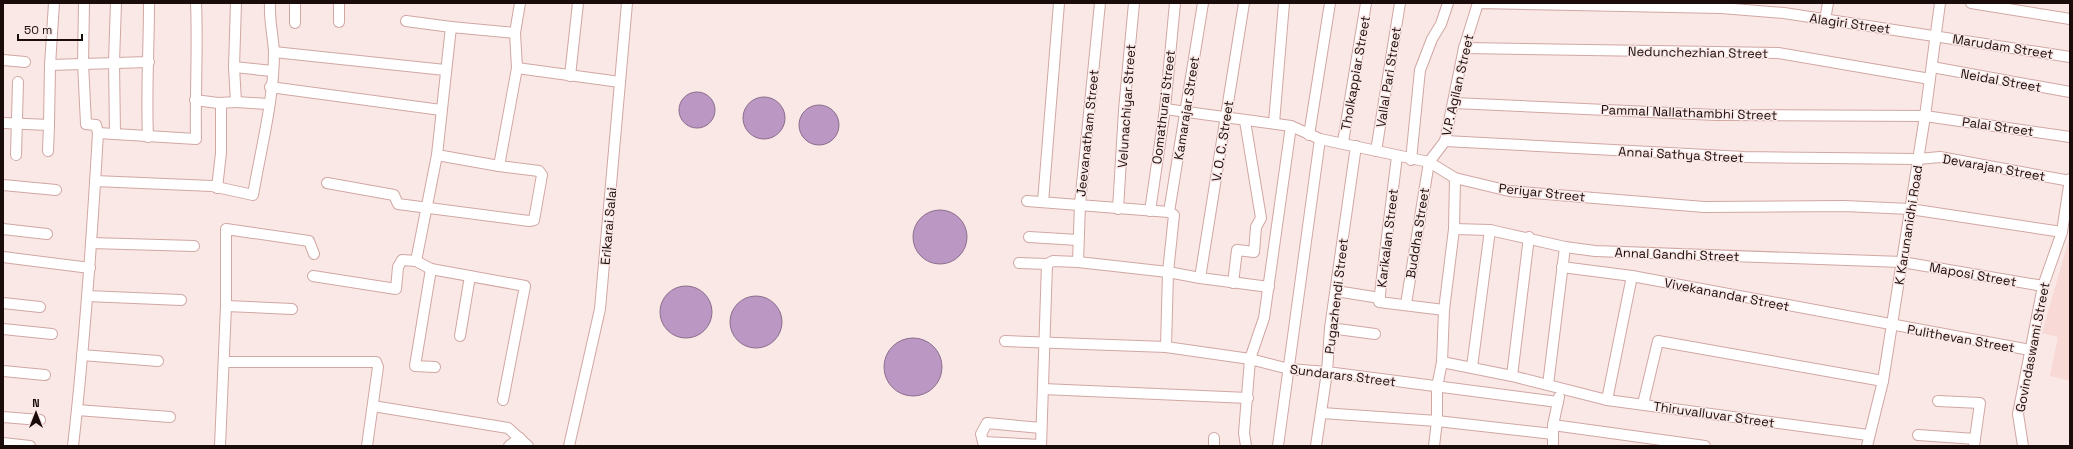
<svg xmlns="http://www.w3.org/2000/svg" width="2073" height="449" viewBox="0 0 2073 449" font-family="'Space Grotesk',sans-serif">
	<style>
		.built { fill: #f9d9d6 }
		.water { fill: #bb97c3; stroke: #8b6d8c }
		.lines { fill: none; stroke-linecap: round; stroke-linejoin: round }
		.minor-casing { stroke: #d0a7a3; stroke-width: 12 }
		.minor { stroke: #fff; stroke-width: 10 }
		.labels { text-anchor: middle; stroke-width: 3; stroke-linejoin: round; paint-order: stroke }
		.street-label { font-size: 13px; fill: #1a0c0b; stroke: #fae8e6 }
	</style>
	<rect width="100%" height="100%" fill="#fae8e6"/>
	<polygon class="built" points="2070,235 2070,381 2050,376 2058,337 2042,333"/>
	<g class="water">
		<circle cx="697" cy="110" r="18"/>
		<circle cx="764" cy="118" r="21"/>
		<circle cx="819" cy="125" r="20"/>
		<circle cx="940" cy="237" r="27"/>
		<circle cx="686" cy="312" r="26"/>
		<circle cx="756" cy="322" r="26"/>
		<circle cx="913" cy="367" r="29"/>
	</g>
	<g class="lines">
		<defs>
			<g id="minor">
				<polyline points="1971,3 2070,19"/>
				<polyline points="1825,20 1828,3"/>
				<polyline points="406,21 451,27"/>
				<polyline points="339,22 339,3"/>
				<polyline points="295,23 295,3"/>
				<polyline points="1464,48 1778,53 1930,79"/>
				<polyline points="274,52 445,70"/>
				<polyline points="3,60 25,62"/>
				<polyline points="50,65 149,62"/>
				<polyline points="234,67 272,71"/>
				<polyline points="1932,67 2070,92"/>
				<polyline points="517,68 620,82"/>
				<polyline points="570,76 578,3"/>
				<polyline points="270,87 441,110"/>
				<polyline points="195,100 218,103 236,102 234,67 236,3"/>
				<polyline points="236,102 268,104"/>
				<polyline points="1454,103 1716,115 1925,116 2070,137"/>
				<polyline points="1165,109 1291,126 1320,139 1429,162 1455,178 1509,191 1704,207 1844,206 1910,209 2062,232"/>
				<polyline points="3,123 49,125 50,65 54,3"/>
				<polyline points="1274,123 1284,3"/>
				<path d="M98 133 196 139C195 93 198 48 196 3"/>
				<polyline points="115,134 114,62 116,3"/>
				<polyline points="1309,135 1330,3"/>
				<path d="M148 137C146 92 149 48 149 3"/>
				<polyline points="1445,141 1744,157 1918,159 1940,157 2070,181"/>
				<polyline points="1343,142 1366,3"/>
				<polyline points="48,151 49,125"/>
				<polyline points="1376,151 1400,3"/>
				<polyline points="16,155 18,82"/>
				<polyline points="1397,156 1379,302 1444,310"/>
				<polyline points="1411,160 1420,70 1432,39 1441,24 1448,3"/>
				<polyline points="499,166 517,68 515,33 520,3"/>
				<path d="M95 181 212 186 253 195C261 148 274 100 274 52 273 35 269 20 270 3"/>
				<polyline points="327,183 394,195 398,204 529,221 534,220 542,175 539,171 499,166 437,155"/>
				<polyline points="3,185 56,190"/>
				<polyline points="217,188 221,153 221,103"/>
				<polyline points="1027,201 1169,212 1174,215 1168,272 1166,347"/>
				<polyline points="1043,202 1059,3"/>
				<polyline points="1118,209 1124,110 1134,3"/>
				<polyline points="1150,211 1165,109 1175,3"/>
				<polyline points="1169,212 1203,3"/>
				<polyline points="3,229 47,234"/>
				<polyline points="1454,229 1490,230 1565,247 1595,251 1902,262 2043,286"/>
				<polyline points="1029,237 1078,240"/>
				<polyline points="91,243 194,246"/>
				<polyline points="3,257 90,268"/>
				<polyline points="416,261 437,155 451,27 515,33"/>
				<polyline points="1078,262 1080,204 1100,3"/>
				<polyline points="1019,263 1047,264 1053,261 1078,262 1168,272 1200,278 1269,287"/>
				<polyline points="1562,267 1632,276 2030,350"/>
				<polyline points="431,269 415,366 435,367"/>
				<polyline points="313,276 396,289 398,267 402,260 416,261 431,269 525,286 503,400"/>
				<polyline points="1200,278 1244,3"/>
				<polyline points="1233,283 1237,250 1254,252 1256,227 1261,218 1245,121"/>
				<polyline points="1336,291 1380,298"/>
				<polyline points="87,296 181,300"/>
				<polyline points="3,303 40,307"/>
				<polyline points="1406,304 1429,162 1445,141 1464,48 1478,3 1721,8 1784,13 2070,57"/>
				<polyline points="226,306 292,309"/>
				<polyline points="1330,328 1375,334"/>
				<polyline points="3,329 52,334"/>
				<polyline points="460,336 470,276"/>
				<polyline points="1005,341 1166,347 1250,359 1289,369 1327,372 1558,402"/>
				<polyline points="82,355 158,361"/>
				<polyline points="224,362 376,362 378,367 367,446"/>
				<polyline points="1442,362 1512,376 1607,400 1868,435"/>
				<polyline points="1472,367 1490,230"/>
				<polyline points="3,371 45,375"/>
				<polyline points="1512,376 1529,237"/>
				<polyline points="1548,385 1565,247"/>
				<polyline points="1043,389 1248,398"/>
				<polyline points="1607,400 1632,276"/>
				<polyline points="1938,401 1980,403 1974,446"/>
				<polyline points="1643,404 1658,341 1883,381"/>
				<polyline points="373,406 508,428 528,446"/>
				<polyline points="77,410 170,417"/>
				<polyline points="1322,413 1437,421 1553,434"/>
				<polyline points="3,417 40,420"/>
				<polyline points="1553,425 1705,446"/>
				<polyline points="1918,435 1975,439"/>
				<polyline points="1214,438 1214,446"/>
				<polyline points="3,443 30,446"/>
				<polyline points="1041,445 983,442 981,434 987,423 1041,428"/>
				<path d="M73 446C85 342 92 237 98 133L96 125 86 124 83 63 84 3"/>
				<polyline points="220,446 226,306 226,229 309,241 314,254"/>
				<polyline points="509,446 520,438"/>
				<polyline points="569,446 600,309 627,3"/>
				<polyline points="1041,446 1047,264"/>
				<polyline points="1246,446 1244,433 1250,359 1264,318 1291,126"/>
				<polyline points="1278,446 1320,139"/>
				<polyline points="1316,446 1327,372 1330,328 1356,146"/>
				<polyline points="1434,446 1437,421 1437,387 1442,362 1444,310 1454,229 1455,178"/>
				<polyline points="1553,446 1553,425 1559,397"/>
				<polyline points="1867,446 1883,381 1925,116 1940,3"/>
				<polyline points="2023,446 2018,414 2043,286 2062,232 2070,179"/>
			</g>
		</defs>
		<use href="#minor" class="minor-casing"/>
		<use href="#minor" class="minor"/>
	</g>
	<g class="labels">
		<g class="street-label">
			<text transform="translate(1850 23) rotate(8)" y="5">Alagiri Street</text>
			<text transform="translate(2003 46) rotate(9)" y="5">Marudam Street</text>
			<text transform="translate(1698 52) rotate(1)" y="5">Nedunchezhian Street</text>
			<text transform="translate(1355 73) rotate(-80)" y="5">Tholkappiar Street</text>
			<text transform="translate(1388 77) rotate(-81)" y="5">Vallal Pari Street</text>
			<text transform="translate(2001 80) rotate(10)" y="5">Neidal Street</text>
			<text transform="translate(1457 85) rotate(-77)" y="5">V.P. Agilan Street</text>
			<text transform="translate(1126 106) rotate(-86)" y="5">Velunachiyar Street</text>
			<text transform="translate(1163 107) rotate(-83)" y="5">Oomathurai Street</text>
			<text transform="translate(1186 108) rotate(-81)" y="5">Kamarajar Street</text>
			<text transform="translate(1689 112) rotate(2)" y="5">Pammal Nallathambhi Street</text>
			<text transform="translate(1998 126) rotate(8)" y="5">Palai Street</text>
			<text transform="translate(1087 133) rotate(-84)" y="5">Jeevanatham Street</text>
			<text transform="translate(1222 141) rotate(-81)" y="5">V. O. C. Street</text>
			<text transform="translate(1681 154) rotate(3)" y="5">Annai Sathya Street</text>
			<text transform="translate(1994 167) rotate(10)" y="5">Devarajan Street</text>
			<text transform="translate(1542 192) rotate(6)" y="5">Periyar Street</text>
			<text transform="translate(1908 225) rotate(-81)" y="5">K Karunanidhi Road</text>
			<text transform="translate(608 226) rotate(-85)" y="5">Erikarai Salai</text>
			<text transform="translate(1417 233) rotate(-81)" y="5">Buddha Street</text>
			<text transform="translate(1387 238) rotate(-83)" y="5">Karikalan Street</text>
			<text transform="translate(1677 254) rotate(2)" y="5">Annal Gandhi Street</text>
			<text transform="translate(1973 274) rotate(10)" y="5">Maposi Street</text>
			<text transform="translate(1727 294) rotate(11)" y="5">Vivekanandar Street</text>
			<text transform="translate(1336 296) rotate(-83)" y="5">Pugazhendi Street</text>
			<text transform="translate(1961 338) rotate(10)" y="5">Pulithevan Street</text>
			<text transform="translate(2032 347) rotate(-79)" y="5">Govindaswami Street</text>
			<text transform="translate(1343 375) rotate(7)" y="5">Sundarars Street</text>
			<text transform="translate(1714 414) rotate(8)" y="5">Thiruvalluvar Street</text>
		</g>
	</g>
	<rect width="2073" height="449" fill="none" stroke="#1a0c0b" stroke-width="8"/>
	<g transform="translate(36 413)" stroke="#fae8e6" stroke-width="3" paint-order="stroke">
	<path d="M0-3L7 15L0 10L-7 15Z" fill="#1a0c0b"/>
	<text y="-6" font-size="11" font-weight="bold" text-anchor="middle" fill="#1a0c0b">N</text>
	</g>
	<path d="M18 34v6h64v-6" fill="none" stroke="#1a0c0b" stroke-width="2"/>
	<text x="24" y="34" font-size="12" fill="#1a0c0b" stroke="#fae8e6" stroke-width="3" paint-order="stroke">50 m</text>
</svg>
